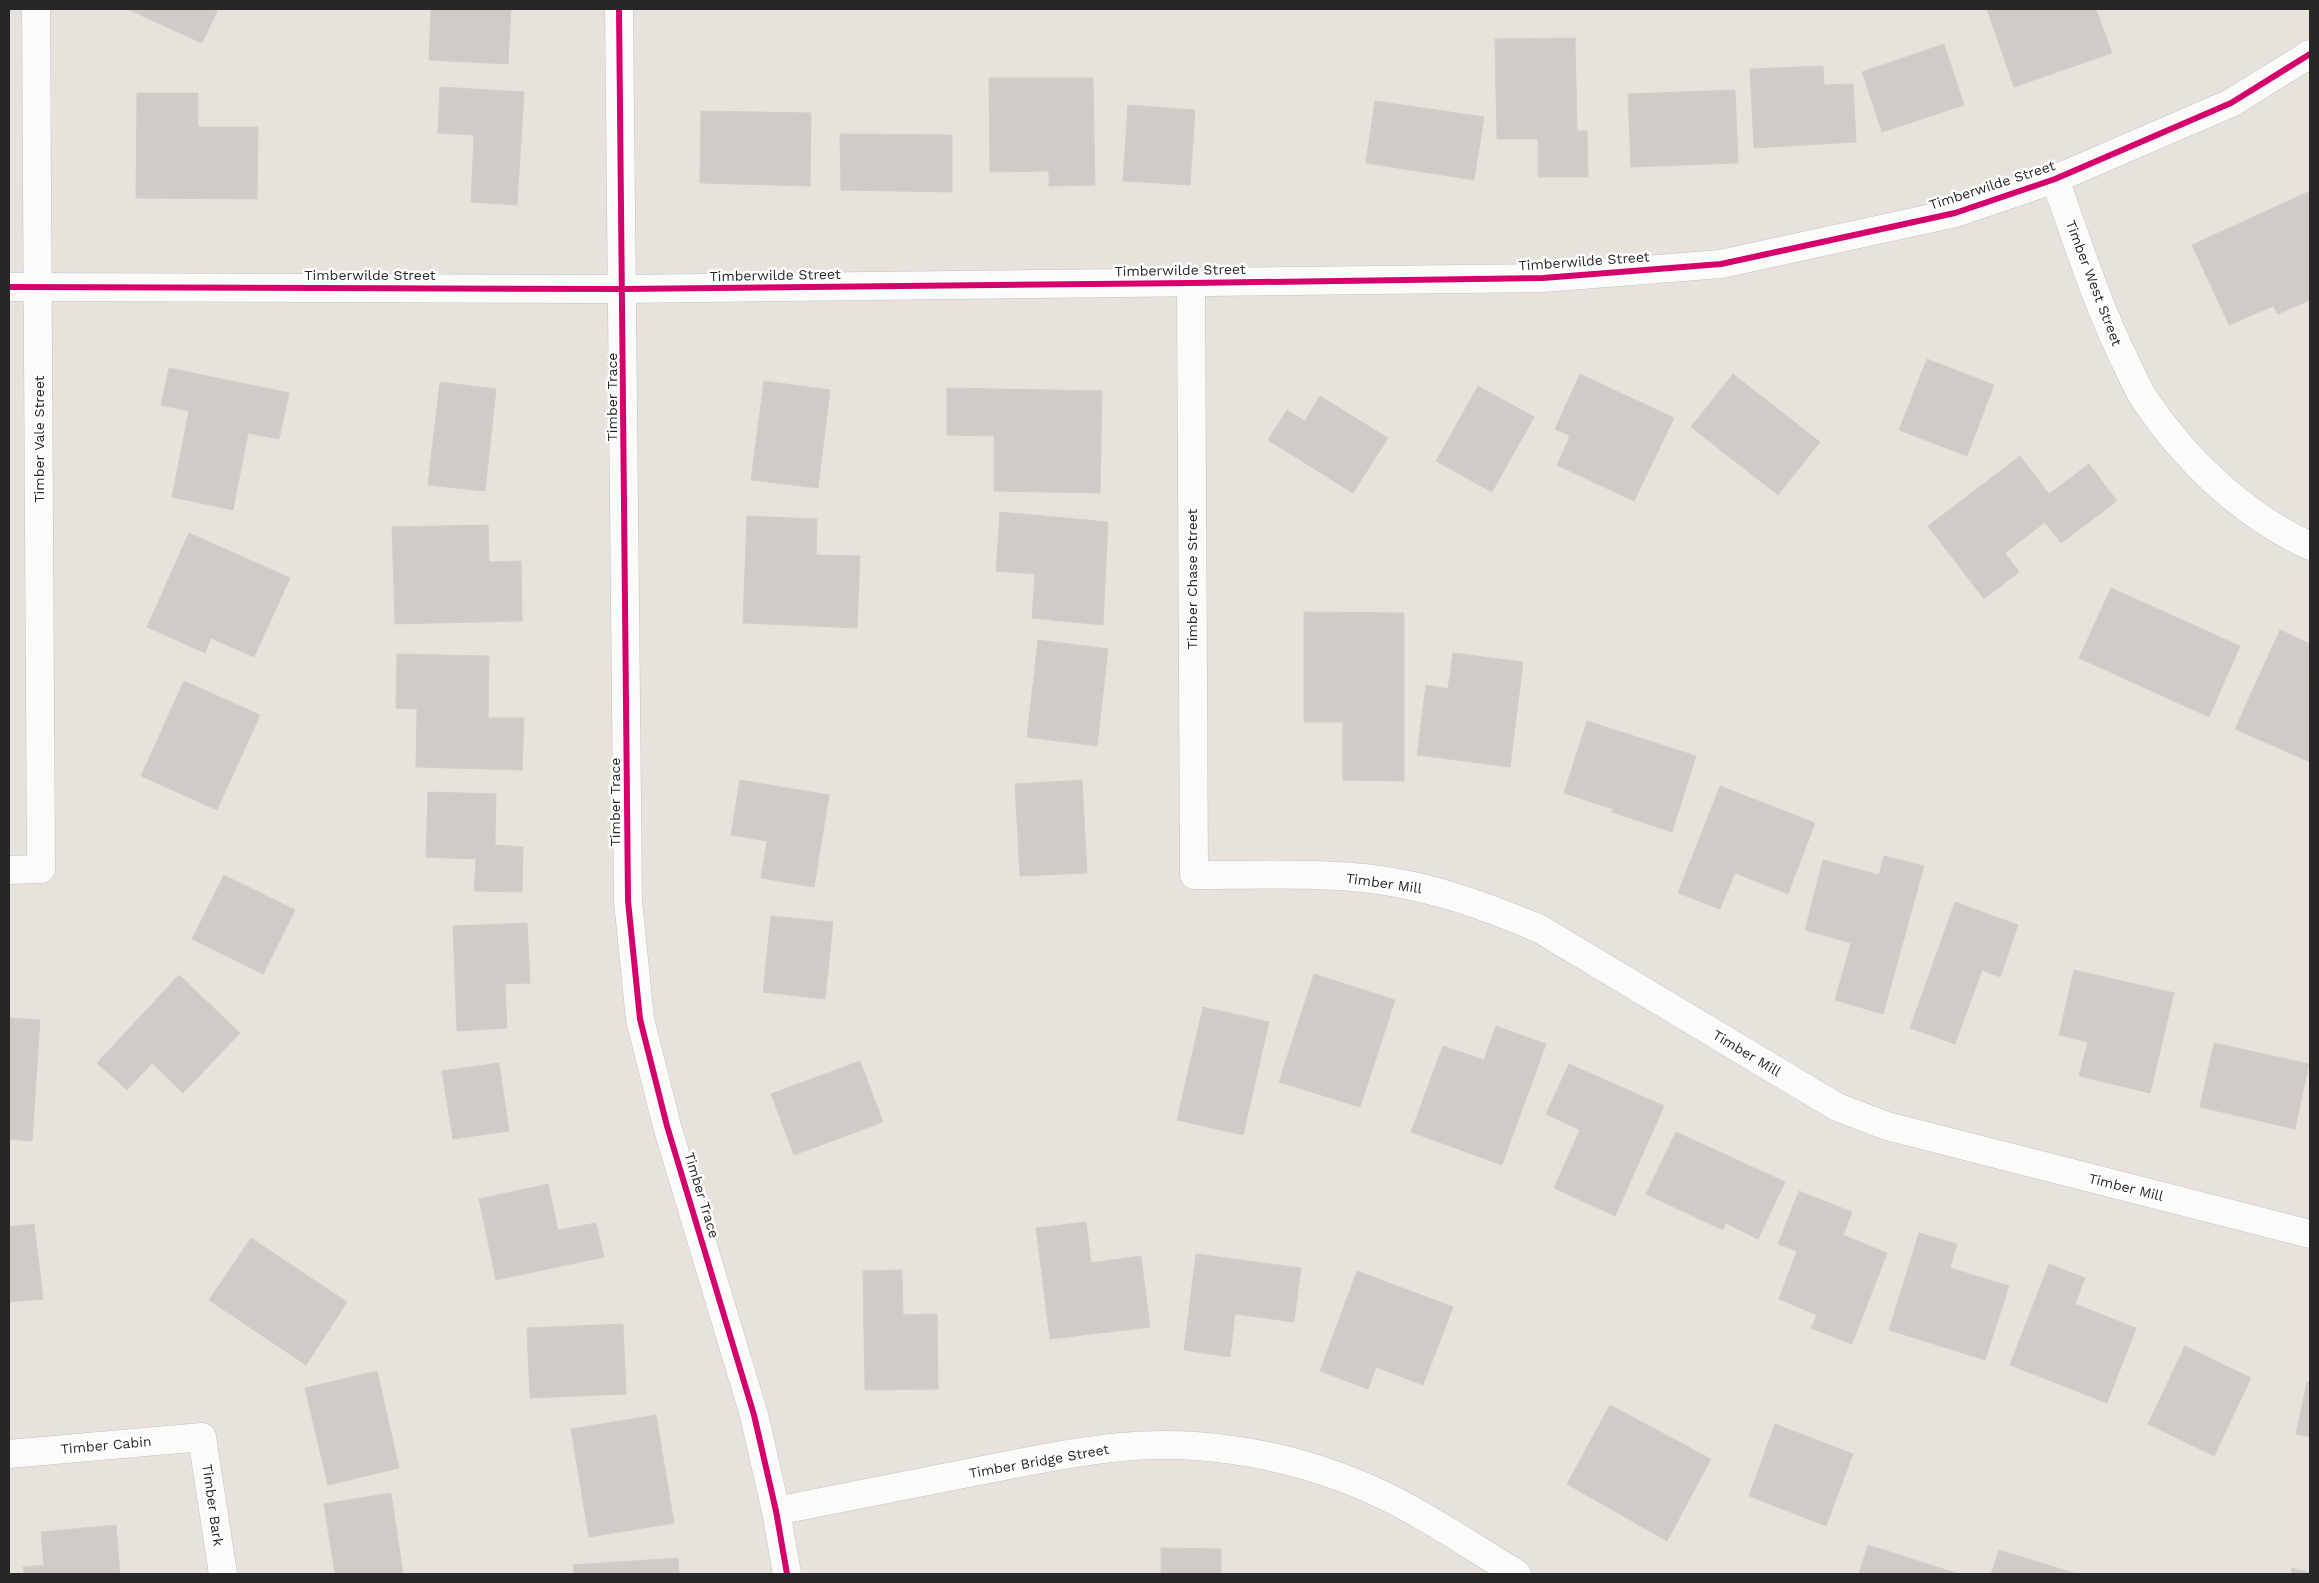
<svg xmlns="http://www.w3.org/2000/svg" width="2319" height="1583" viewBox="0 0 2319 1583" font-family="'Work Sans',sans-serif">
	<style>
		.building { fill: #cfccc7; stroke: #d2cec8 }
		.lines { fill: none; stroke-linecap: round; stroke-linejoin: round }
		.minor-casing { stroke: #c3c2c2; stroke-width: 29 }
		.tertiary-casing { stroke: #c3c2c2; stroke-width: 29 }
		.minor { stroke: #fbfbfa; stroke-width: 28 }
		.tertiary { stroke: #fbfbfa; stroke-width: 28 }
		.cycleway-casing { stroke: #fff; stroke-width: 9 }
		.cycleway { stroke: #d6006c; stroke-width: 6 }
		.labels { text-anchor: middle; stroke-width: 5; stroke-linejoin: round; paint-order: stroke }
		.street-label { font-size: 14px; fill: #272727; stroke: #fff }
	</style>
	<rect width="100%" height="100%" fill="#e7e2dc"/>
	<g class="building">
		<polygon points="127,9 218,9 202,43"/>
		<polygon points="431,9 511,9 508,64 429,60"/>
		<polygon points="1987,9 2096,9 2112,53 2014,87"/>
		<polygon points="1575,38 1577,131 1587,131 1588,177 1538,177 1538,139 1497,139 1495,39"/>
		<polygon points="1944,44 1964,105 1882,132 1862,72"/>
		<polygon points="1823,66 1824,85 1853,84 1856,142 1754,148 1750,69"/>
		<polygon points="989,78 1093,78 1095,185 1049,186 1049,171 990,172"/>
		<polygon points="440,87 524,92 517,205 471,202 474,135 438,133"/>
		<polygon points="1735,90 1738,163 1631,167 1628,94"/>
		<polygon points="137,93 198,93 198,127 258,127 257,199 136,198"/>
		<polygon points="1375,101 1484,117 1474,180 1366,163"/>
		<polygon points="1128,105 1195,110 1190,185 1123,181"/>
		<polygon points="701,111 811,113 810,186 700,183"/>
		<polygon points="840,134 952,135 952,192 841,190"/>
		<polygon points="2310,191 2310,300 2278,314 2273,306 2229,325 2192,245"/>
		<polygon points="1927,359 1994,385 1967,456 1899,430"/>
		<polygon points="169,368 289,393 279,439 248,433 233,510 172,497 189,411 161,405"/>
		<polygon points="1580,374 1674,418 1634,501 1557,465 1570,436 1555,429"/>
		<polygon points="1733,374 1820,442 1778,495 1691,427"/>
		<polygon points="764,381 830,390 818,488 751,480"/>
		<polygon points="440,382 496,389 485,491 428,485"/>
		<polygon points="1478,386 1534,417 1492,492 1436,461"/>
		<polygon points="947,388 1102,391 1100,493 994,491 994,436 947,435"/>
		<polygon points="1320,396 1388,438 1353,493 1268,440 1287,410 1305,421"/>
		<polygon points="2020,456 2049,494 2089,464 2117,501 2061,543 2045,522 2005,553 2019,572 1984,599 1928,526"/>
		<polygon points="1000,512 1108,522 1103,625 1032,618 1035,574 996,571"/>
		<polygon points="747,516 817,519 816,555 860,556 857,628 743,623"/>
		<polygon points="488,525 489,562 521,561 522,621 395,624 392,527"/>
		<polygon points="189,533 290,578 254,657 211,638 205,653 147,627"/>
		<polygon points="2111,588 2240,646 2209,717 2079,658"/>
		<polygon points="1304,612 1404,613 1404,781 1343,780 1343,722 1304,722"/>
		<polygon points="2280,630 2310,644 2310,672 2308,676 2310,677 2310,762 2235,729"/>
		<polygon points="1038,640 1108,649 1097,746 1027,737"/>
		<polygon points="1453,653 1523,662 1510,767 1417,755 1426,685 1448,689"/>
		<polygon points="397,654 489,656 488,718 524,718 522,770 416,767 417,709 396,708"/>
		<polygon points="184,681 260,715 217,810 141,776"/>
		<polygon points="1587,721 1696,756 1672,832 1612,812 1613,809 1564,793"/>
		<polygon points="740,780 829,795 814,887 761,878 767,841 731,835"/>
		<polygon points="1082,780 1087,873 1020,876 1015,784"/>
		<polygon points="1720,786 1815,823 1788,894 1735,873 1720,909 1678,893"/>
		<polygon points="428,792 496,794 495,845 523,847 522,892 474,891 476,859 426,857"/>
		<polygon points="1884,856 1924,866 1883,1014 1835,1000 1851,943 1805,930 1823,860 1879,875"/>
		<polygon points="224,875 295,910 263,974 192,939"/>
		<polygon points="1955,902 2018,925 2000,977 1982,970 1955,1044 1910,1028"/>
		<polygon points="771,916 833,922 825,999 763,992"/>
		<polygon points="527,923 530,983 505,984 507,1028 457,1031 453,926"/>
		<polygon points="2074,970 2174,993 2150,1093 2079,1076 2088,1042 2059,1035"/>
		<polygon points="1314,974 1395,1000 1360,1107 1279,1082"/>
		<polygon points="179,975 240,1033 183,1093 152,1063 127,1090 97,1063"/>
		<polygon points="1203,1007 1269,1022 1243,1135 1177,1120"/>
		<polygon points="9,1018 40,1020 32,1141 9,1139"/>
		<polygon points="1496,1026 1546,1044 1502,1165 1411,1132 1443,1046 1484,1060"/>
		<polygon points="2214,1043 2309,1064 2295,1129 2200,1107"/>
		<polygon points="860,1061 883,1122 794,1155 771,1094"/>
		<polygon points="499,1063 509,1131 453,1139 442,1071"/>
		<polygon points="1569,1064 1664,1106 1615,1216 1554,1188 1580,1130 1546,1114"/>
		<polygon points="1676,1132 1785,1182 1758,1239 1726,1223 1723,1230 1646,1194"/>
		<polygon points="548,1184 558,1230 596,1223 604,1257 496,1280 479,1199"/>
		<polygon points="1799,1191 1852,1212 1843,1235 1887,1253 1852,1344 1811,1328 1817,1315 1779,1299 1797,1251 1778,1244"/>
		<polygon points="1086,1222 1091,1263 1141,1256 1150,1327 1050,1339 1036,1228"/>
		<polygon points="34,1224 43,1299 9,1302 9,1227"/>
		<polygon points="1919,1233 1957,1244 1950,1268 2009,1286 1985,1360 1889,1330"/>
		<polygon points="251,1238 347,1302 306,1365 209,1300"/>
		<polygon points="1196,1254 1301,1268 1294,1322 1235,1314 1230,1357 1184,1350"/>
		<polygon points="2049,1264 2085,1278 2075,1304 2136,1328 2107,1403 2010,1365"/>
		<polygon points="902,1270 903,1315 937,1314 938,1389 865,1390 863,1271"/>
		<polygon points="1357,1271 1453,1307 1423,1385 1376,1367 1368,1389 1320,1371"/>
		<polygon points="623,1324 626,1394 530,1398 527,1328"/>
		<polygon points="2185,1346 2251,1378 2214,1456 2148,1424"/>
		<polygon points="377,1371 399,1468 328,1485 305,1388"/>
		<polygon points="2307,1382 2310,1382 2310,1437 2296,1434"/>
		<polygon points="1610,1405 1711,1459 1667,1541 1567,1484"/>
		<polygon points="656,1415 674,1523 589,1537 571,1429"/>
		<polygon points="1775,1424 1853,1454 1826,1526 1749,1496"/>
		<polygon points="391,1493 403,1574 335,1574 324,1504"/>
		<polygon points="116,1525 120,1574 24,1574 23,1567 44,1565 41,1532"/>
		<polygon points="1868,1545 1959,1574 1859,1574"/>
		<polygon points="1161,1548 1221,1549 1221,1574 1161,1574"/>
		<polygon points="1999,1550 2077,1574 1991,1574"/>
		<polygon points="678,1558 679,1574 574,1574 573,1565"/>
		<polygon points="2292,1568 2310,1573 2310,1574 2291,1574"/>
	</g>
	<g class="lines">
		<defs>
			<g id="minor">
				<path d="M2055 179C2077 241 2097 304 2126 363 2132 375 2137 388 2145 400 2186 461 2243 515 2310 546"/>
				<path d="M1191 283 1194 875C1256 875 1319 872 1380 880 1436 888 1488 907 1540 929L1837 1107 1887 1126 2310 1234"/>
				<polyline points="9,287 623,289"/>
				<polyline points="9,870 41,869 36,9"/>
				<polyline points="9,1454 202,1437 223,1574"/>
				<path d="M776 1511C838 1499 901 1486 963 1474 1016 1464 1068 1452 1121 1447 1195 1440 1274 1452 1343 1478 1406 1501 1461 1540 1517 1574"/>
			</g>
			<g id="tertiary">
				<polyline points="619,9 628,901 640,1019 667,1126 754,1415 776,1511 787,1574"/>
				<polyline points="623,289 1543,278 1721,264 1955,213 2055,179 2231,103 2310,54"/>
			</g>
		</defs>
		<use href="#minor" class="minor-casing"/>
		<use href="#tertiary" class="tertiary-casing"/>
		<use href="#minor" class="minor"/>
		<use href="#tertiary" class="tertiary"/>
		<defs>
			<g id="cycleway">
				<polyline points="619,9 628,901 640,1019 667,1126 754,1415 776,1511 787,1574"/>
				<polyline points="9,287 623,289 1191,283 1543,278 1721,264 1955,213 2055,179 2231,103 2310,54"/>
			</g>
		</defs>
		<use href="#cycleway" class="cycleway-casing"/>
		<use href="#cycleway" class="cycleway"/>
	</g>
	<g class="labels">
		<g class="street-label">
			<text transform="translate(1992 185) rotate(-18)" y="5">Timberwilde Street</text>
			<text transform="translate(1584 261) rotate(-4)" y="5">Timberwilde Street</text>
			<text transform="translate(1180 270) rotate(-1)" y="5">Timberwilde Street</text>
			<text x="370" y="280">Timberwilde Street</text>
			<text transform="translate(775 275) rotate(-1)" y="5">Timberwilde Street</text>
			<text transform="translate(2094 283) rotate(69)" y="5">Timber West Street</text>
			<text transform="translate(612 397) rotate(-90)" y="5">Timber Trace</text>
			<text transform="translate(39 439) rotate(-90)" y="5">Timber Vale Street</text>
			<text transform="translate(1192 579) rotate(-90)" y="5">Timber Chase Street</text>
			<text transform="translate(615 802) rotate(-90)" y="5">Timber Trace</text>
			<text transform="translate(1384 883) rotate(8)" y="5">Timber Mill</text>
			<text transform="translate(1747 1053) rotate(31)" y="5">Timber Mill</text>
			<text transform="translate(2126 1187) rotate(14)" y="5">Timber Mill</text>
			<text transform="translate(702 1195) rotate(73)" y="5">Timber Trace</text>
			<text transform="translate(106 1445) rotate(-5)" y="5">Timber Cabin</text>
			<text transform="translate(1039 1461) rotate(-10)" y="5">Timber Bridge Street</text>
			<text transform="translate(213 1505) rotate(82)" y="5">Timber Bark</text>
		</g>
	</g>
	<rect width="2319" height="1583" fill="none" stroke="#272727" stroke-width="20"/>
</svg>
